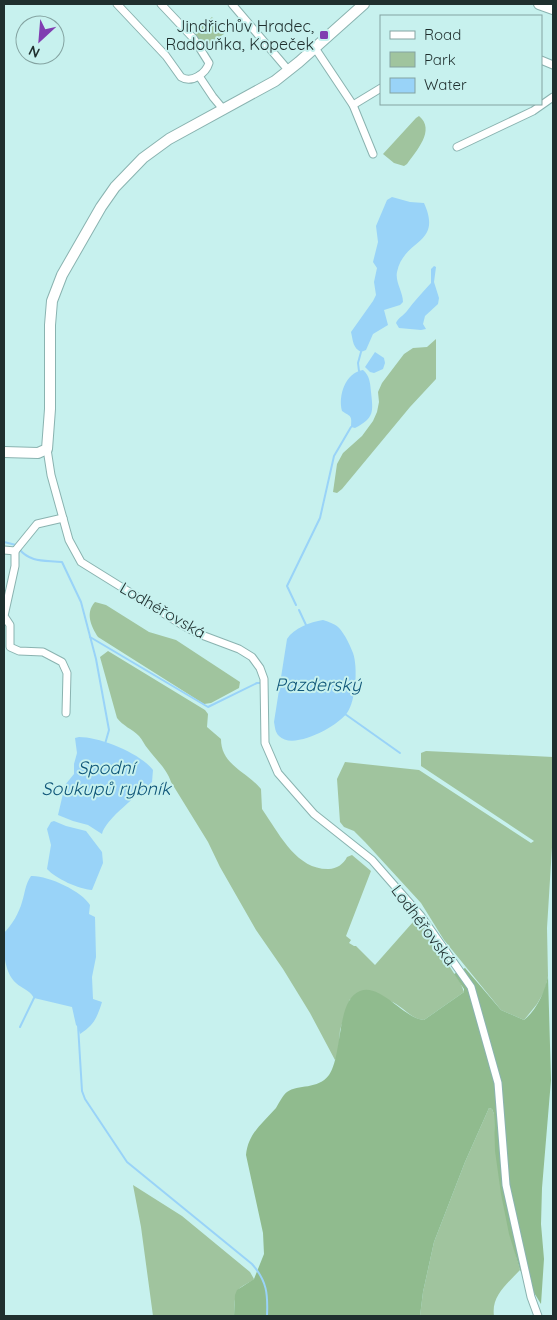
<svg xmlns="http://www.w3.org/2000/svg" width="557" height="1320" viewBox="0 0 557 1320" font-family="Quicksand,sans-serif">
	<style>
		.green { fill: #a0c49e }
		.forest { fill: #90bb8e }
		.water { fill: #99d3f8 }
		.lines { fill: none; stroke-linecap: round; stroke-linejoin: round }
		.stream { stroke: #99d3f8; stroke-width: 2 }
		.street-casing { stroke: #8ab3b0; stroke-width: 9 }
		.secondary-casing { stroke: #8ab3b0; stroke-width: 12 }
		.street { stroke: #fff; stroke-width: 7 }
		.secondary { stroke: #fff; stroke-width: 10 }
		.poi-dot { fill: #803db1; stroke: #c7f1ee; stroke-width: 2 }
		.labels { text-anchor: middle; stroke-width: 4; stroke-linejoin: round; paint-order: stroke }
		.poi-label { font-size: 16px; fill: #1f2f2e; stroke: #c7f1ee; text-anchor: end }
		.street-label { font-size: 16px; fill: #1f2f2e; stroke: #c7f1ee }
		.water-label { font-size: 18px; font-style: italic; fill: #0e5578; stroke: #c7f1ee }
	</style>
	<rect width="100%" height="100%" fill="#c7f1ee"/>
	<g class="green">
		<polygon points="212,17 224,34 204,47 193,34"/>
		<path d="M419 116C436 130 416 151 407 164L404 166 394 163 383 154 416 118Z"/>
		<polygon points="436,339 436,379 410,407 342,489 337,493 333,492 337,464 343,453 362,436 373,421 377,412 379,402 378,392 382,383 404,354 413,348 427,347"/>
		<path d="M95 602 106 605 149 632 176 640 240 682 239 688 211 703 204 704 98 637C91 626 85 613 95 602Z"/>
		<path d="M108 651 205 710 208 714 207 727 221 739C221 765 246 771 261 789L262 809 266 815C281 837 298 870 329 869 336 869 344 864 347 857L352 855 371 871 346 936 351 940 349 943 354 946H356L375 965 413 922 421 923 461 984 464 992 424 1020C410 1019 402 1005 390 1001 383 998 359 1000 350 999L340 1030 338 1056 335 1060 310 1013 283 969 256 930 220 867 208 842 171 782C167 769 156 760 148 749 144 745 143 740 139 736 132 729 123 726 117 718L100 657Z"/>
		<polygon points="426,751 553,757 553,831 547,928 548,976 545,990 537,1004 524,1020 501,1010 444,940 421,903 365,842 354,831 344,827 340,822 337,779 345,762 419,770 531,843 534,841 421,766 421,753"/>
		<path d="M489 1108 492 1109 494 1114C496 1167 505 1218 520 1270 507 1284 491 1296 494 1316H420L423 1292 434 1242 465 1162Z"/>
		<path d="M133 1185 182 1216 250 1272 254 1279C249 1283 243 1285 240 1288 233 1294 235 1308 234 1316H153L141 1227Z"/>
	</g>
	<path class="forest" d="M465 968 501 1010 524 1020C537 1010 545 991 548 976L551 1080 542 1188 541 1224 544 1259 541 1304 520 1270 509 1234 501 1194 495 1151 494 1114 492 1109 489 1108 465 1162 434 1242 423 1292 420 1316H234L235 1295 237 1290 254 1279 264 1254 263 1233 246 1155C248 1133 263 1123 276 1108 279 1103 283 1095 287 1092 298 1084 318 1090 329 1075 343 1055 336 1000 360 991 381 983 404 1019 424 1020L464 992V989L454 974Z"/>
	<g class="water">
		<path d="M392 197 410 202 424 203C443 245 404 238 397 272 395 282 403 292 403 302L400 305 384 310 388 325 373 334 366 350 361 352C353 348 353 341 351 332L373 301 376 295 374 282 377 268 373 262 378 242 376 226 387 200Z"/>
		<path d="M434 266 436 267 434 282 439 298 438 304 425 316 423 324 426 329 421 330 399 328 396 323C398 318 403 316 407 311 414 301 423 292 431 283V269Z"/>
		<polygon points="375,352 384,358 385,363 383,369 374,373 370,372 365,367"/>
		<path d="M363 370C370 376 370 383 371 392 373 411 375 418 355 428L351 427C352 415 351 417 342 411 338 396 345 373 363 370Z"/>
		<path d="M323 620C329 622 336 624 340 629 345 635 350 645 353 653 358 667 356 701 347 713 338 726 293 751 279 736 275 732 275 727 274 722L287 639C294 628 310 622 323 620Z"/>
		<path d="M79 737C100 737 140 753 153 770L152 782C140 794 105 819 102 834L88 825 73 821 58 815 65 785 74 774V764L77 753 75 738Z"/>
		<path d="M54 821 66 826 86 831 102 852 103 863 92 890C79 889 56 879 47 869L51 845 47 829 51 822Z"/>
		<path d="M31 876C47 875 82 891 90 905L89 914 95 917 96 957 92 977 93 999 102 1002C97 1018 94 1025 80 1034L78 1027 76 1025 72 1007 34 998C29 989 22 989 16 983 3 971 4 949 4 933 12 925 19 913 22 902 25 893 25 885 31 876Z"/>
	</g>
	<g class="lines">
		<g class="stream">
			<polyline points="359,371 358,363 361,352"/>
			<polyline points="4,542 16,545"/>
			<path d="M19 549C31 563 44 560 62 562L81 602 96 659 109 730 105 744"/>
			<polyline points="296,605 287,586 320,518 334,456 351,427"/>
			<polyline points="299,610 306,625"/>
			<polyline points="90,637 208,707 257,683 261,683"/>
			<polyline points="345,714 400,753"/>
			<path d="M78 1025 82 1091 85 1099 127 1162 252 1264C267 1281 268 1294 267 1316"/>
			<polyline points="20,1027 34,998"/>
		</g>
		<defs>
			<g id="street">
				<path d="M117 4 166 56 181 77C192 84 206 73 209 63L194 39 161 4"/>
				<polyline points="232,4 289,71"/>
				<polyline points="315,48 353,105 381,88"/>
				<polyline points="541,60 553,65"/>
				<polyline points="199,76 213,97 223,109"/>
				<polyline points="353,105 373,154"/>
				<polyline points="457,147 533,111 553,97"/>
				<polyline points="47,449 51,475 69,540 81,562 184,626 199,634 239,649 252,657 260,668 264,679 265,743 278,773 314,814 372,860 421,916 471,987 498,1083 506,1185 531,1297 538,1316"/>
				<polyline points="4,550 15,551 37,524 63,518"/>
				<polyline points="15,551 15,566 4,616 10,625 10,647 19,651 43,652 62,662 67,673 66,713"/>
			</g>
			<g id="secondary">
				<polyline points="539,4 553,9"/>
				<polyline points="4,452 38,453 47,449 50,409 50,325 52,301 62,275 101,207 115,187 143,158 169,139 275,81 299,62 364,4"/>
			</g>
		</defs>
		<use href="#street" class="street-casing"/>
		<use href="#secondary" class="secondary-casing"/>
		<use href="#street" class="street"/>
		<use href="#secondary" class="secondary"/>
	</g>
	<rect class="poi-dot" x="319" y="30" width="10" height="10" rx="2.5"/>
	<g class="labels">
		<g class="poi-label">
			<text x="314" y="32">Jindřichův Hradec,<tspan x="314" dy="18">Radouňka, Kopeček</tspan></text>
		</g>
		<g class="street-label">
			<text transform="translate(163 610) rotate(30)" y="6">Lodhéřovská</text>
			<text transform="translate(424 925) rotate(53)" y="6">Lodhéřovská</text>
		</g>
		<g class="water-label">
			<text x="318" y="691">Pazderský</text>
			<text x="106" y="774">Spodní<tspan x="106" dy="21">Soukupů rybník</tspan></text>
		</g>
	</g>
	<rect width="557" height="1320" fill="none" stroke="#1f2f2e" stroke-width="10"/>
	<rect x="380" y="15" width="162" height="90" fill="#c7f1ee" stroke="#84a3a1"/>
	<rect x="390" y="31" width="25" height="8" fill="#ffffff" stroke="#84a3a1"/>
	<text x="424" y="40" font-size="15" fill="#1f2f2e">Road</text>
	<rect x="390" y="52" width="25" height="15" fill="#a0c49e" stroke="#84a3a1"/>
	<text x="424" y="65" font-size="15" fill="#1f2f2e">Park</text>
	<rect x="390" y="78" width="25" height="15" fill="#99d3f8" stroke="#84a3a1"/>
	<text x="424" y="90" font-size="15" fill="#1f2f2e">Water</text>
	<g transform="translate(40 40) rotate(206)"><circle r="24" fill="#c7f1ee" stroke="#84a3a1"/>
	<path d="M0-4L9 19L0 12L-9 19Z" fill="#803db1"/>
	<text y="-8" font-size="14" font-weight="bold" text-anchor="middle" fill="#1f2f2e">N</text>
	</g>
</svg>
